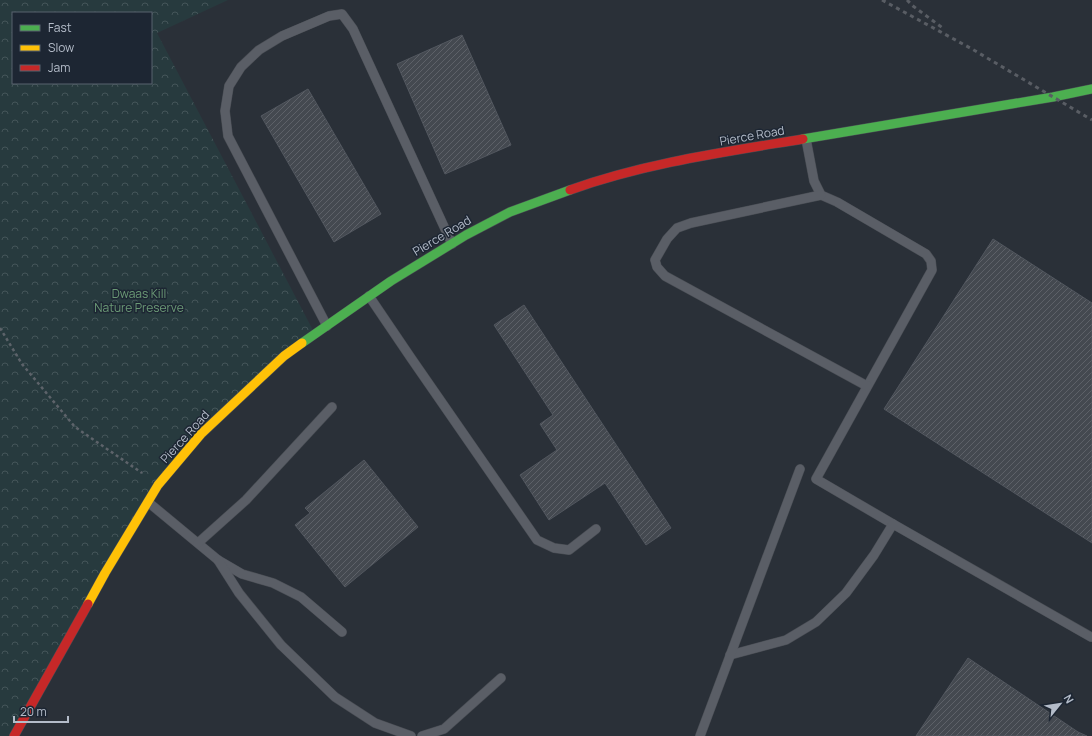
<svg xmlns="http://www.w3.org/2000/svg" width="1092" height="736" viewBox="0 0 1092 736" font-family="Manrope,sans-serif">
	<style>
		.park { fill: url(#park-crowns); fill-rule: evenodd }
		.building { fill: url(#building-hatch); stroke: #52575f }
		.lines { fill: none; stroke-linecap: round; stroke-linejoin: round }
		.lane-casing { stroke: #484c53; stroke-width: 10 }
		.fast-casing { stroke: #484c53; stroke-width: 10 }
		.slow-casing { stroke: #484c53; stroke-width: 10 }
		.jam-casing { stroke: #484c53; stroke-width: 10 }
		.path { stroke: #5d636a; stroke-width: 2.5; stroke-dasharray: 3 3; stroke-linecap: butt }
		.lane { stroke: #5a5e66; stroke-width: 9 }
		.fast { stroke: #4caf50; stroke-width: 9 }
		.slow { stroke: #ffc107; stroke-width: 9 }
		.jam { stroke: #c62828; stroke-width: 9 }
		.rail { stroke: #595d64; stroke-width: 3; stroke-dasharray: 4 4; stroke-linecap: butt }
		.labels { text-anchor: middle; stroke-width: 3; stroke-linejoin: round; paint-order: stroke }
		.street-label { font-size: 12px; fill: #b4bcc9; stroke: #1d2633 }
		.park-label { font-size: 12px; fill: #6b9a76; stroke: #1d2633 }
	</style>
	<defs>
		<pattern id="park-crowns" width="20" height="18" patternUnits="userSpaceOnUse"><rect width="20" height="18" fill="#273a3e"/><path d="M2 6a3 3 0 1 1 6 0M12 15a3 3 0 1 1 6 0" fill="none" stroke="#445559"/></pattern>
		<pattern id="building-hatch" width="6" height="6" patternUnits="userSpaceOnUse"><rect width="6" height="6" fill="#444950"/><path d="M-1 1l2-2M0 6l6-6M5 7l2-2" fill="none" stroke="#5d6168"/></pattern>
	</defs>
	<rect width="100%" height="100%" fill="#2a3038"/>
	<path class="park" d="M0 0H228L157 33 315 334 183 448 14 736H0ZM13 13H151V83H13Z"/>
	<g class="building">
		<polygon points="462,35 511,145 445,174 397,64"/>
		<polygon points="308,89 381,214 334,242 261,116"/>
		<polygon points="993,239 1092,303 1092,543 884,409"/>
		<polygon points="524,305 671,528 646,545 605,483 549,520 520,475 557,450 540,424 553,415 494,325"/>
		<polygon points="364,460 418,527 345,587 295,525 310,513 305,508"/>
		<polygon points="968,658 1078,732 1087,736 916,736"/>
	</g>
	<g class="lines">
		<defs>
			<g id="lane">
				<polyline points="806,139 814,181 821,195 837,202 926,254 931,261 932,270 816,479 893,524"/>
				<polyline points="821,195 691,223 677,228 667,239 655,260 657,267 665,276 867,386"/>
				<polyline points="369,296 411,358 537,540 554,548 569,550 596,529"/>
				<polyline points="327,326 228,136 225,111 229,86 241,67 259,50 282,36 329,16 342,14 353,29 452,244"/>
				<polyline points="148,502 218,560 242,574 273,583 301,597 342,632"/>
				<polyline points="198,543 246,500 332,407"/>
				<polyline points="218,560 239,593 281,645 335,697 375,723 411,736"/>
				<polyline points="730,655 786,640 816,622 846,593 874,555 893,524 1091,637"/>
				<polyline points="422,736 444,729 501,678"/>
				<polyline points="700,736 800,469"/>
			</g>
			<g id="fast">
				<polyline points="803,139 1053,97 1092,89"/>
				<polyline points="302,343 391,281 466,235 510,212 570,190"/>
			</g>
			<polyline id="slow" points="88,604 105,573 158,485 201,434 284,356 302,343"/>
			<g id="jam">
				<path d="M570 190C645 163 725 152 803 139"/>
				<polyline points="14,736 88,604"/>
			</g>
		</defs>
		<use href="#lane" class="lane-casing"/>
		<use href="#fast" class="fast-casing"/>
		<use href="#slow" class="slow-casing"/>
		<use href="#jam" class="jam-casing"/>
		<polyline class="path" points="0,328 22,364 75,427 142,473"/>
		<use href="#lane" class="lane"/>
		<use href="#fast" class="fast"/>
		<use href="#slow" class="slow"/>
		<use href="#jam" class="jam"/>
		<g class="rail">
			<polyline points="882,0 972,49 1092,120"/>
			<polyline points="907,0 913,6 944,29"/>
		</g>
	</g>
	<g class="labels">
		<g class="street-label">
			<text transform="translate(752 136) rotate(-10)" y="4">Pierce Road</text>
			<text transform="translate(442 236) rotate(-31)" y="4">Pierce Road</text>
			<text transform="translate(185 437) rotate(-48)" y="4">Pierce Road</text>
		</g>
		<g class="park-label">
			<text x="139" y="298">Dwaas Kill<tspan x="139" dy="14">Nature Preserve</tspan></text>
		</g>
	</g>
	<rect x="12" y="12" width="140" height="72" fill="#1d2633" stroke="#59626f"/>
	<rect x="20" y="25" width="20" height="6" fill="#4caf50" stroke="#59626f"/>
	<text x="48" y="32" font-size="12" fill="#b4bcc9">Fast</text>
	<rect x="20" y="45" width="20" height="6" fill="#ffc107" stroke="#59626f"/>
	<text x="48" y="52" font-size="12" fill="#b4bcc9">Slow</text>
	<rect x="20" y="65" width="20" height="6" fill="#c62828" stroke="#59626f"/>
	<text x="48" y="72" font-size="12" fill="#b4bcc9">Jam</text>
	<g transform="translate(1060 704) rotate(60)" stroke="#1d2633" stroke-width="3" paint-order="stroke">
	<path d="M0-3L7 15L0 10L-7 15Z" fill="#b4bcc9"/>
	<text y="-6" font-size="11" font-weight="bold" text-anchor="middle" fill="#b4bcc9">N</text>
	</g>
	<path d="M14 716v6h54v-6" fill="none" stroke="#b4bcc9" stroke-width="2"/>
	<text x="20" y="716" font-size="12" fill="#b4bcc9" stroke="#1d2633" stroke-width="3" paint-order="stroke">20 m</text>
</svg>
